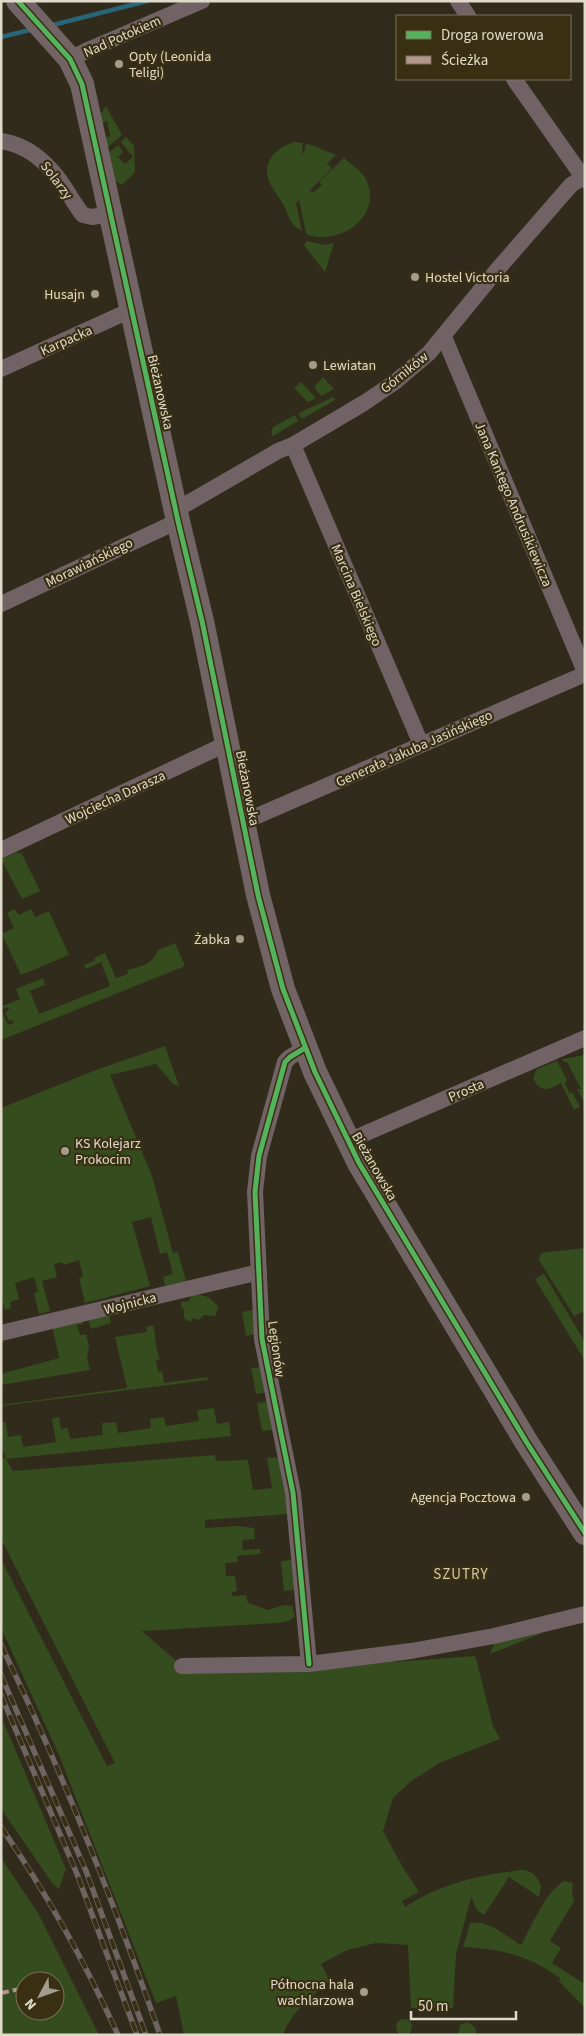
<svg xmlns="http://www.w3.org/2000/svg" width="586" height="2036" viewBox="0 0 586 2036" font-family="'Source Sans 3',sans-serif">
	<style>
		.green { fill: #344c1e; fill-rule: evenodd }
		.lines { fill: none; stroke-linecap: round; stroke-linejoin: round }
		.stream { stroke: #286577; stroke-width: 4.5 }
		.street { stroke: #706265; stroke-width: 16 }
		.secondary { stroke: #726465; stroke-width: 24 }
		.rail-casing { stroke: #6e6562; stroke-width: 5.5 }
		.rail { stroke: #392f13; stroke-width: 4; stroke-dasharray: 11; stroke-linecap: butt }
		.quiet { stroke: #b2968c; stroke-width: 4; stroke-dasharray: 8 4; stroke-linecap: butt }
		.cycleway-casing { stroke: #392f13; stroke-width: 8 }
		.cycleway { stroke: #56b35d; stroke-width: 5 }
		.poi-dot { fill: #a39d8d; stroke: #392f13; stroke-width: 2 }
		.labels { text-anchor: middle; stroke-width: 4.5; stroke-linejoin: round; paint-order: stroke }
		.street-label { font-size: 14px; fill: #e0daca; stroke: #392f13 }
		.poi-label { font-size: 14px; fill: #e0daca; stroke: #392f13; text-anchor: start }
		.neighbourhood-label { font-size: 15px; letter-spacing: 1px; fill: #d4c8a7; stroke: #392f13 }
	</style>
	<rect width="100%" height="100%" fill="#312b1b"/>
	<g class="green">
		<polygon points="106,106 122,135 107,148 105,137 110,136 107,121 102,123 100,115"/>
		<polygon points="126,137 134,146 135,172 122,185 115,181 108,153 118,145 123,152 118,157 125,164 133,157 121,142"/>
		<path d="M295 142 303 143 302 154 304 152 306 143 336 155 327 164 332 168 303 197 310 190 313 193 322 185 319 182 344 158C351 164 359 169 364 176 386 213 343 246 308 235L306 233 299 200 296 203 302 231C288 223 289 215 283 204 280 198 270 187 268 178 263 159 279 146 295 142Z"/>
		<polygon points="307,241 325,245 334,243 325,272 306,248 304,245"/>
		<polygon points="323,377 334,389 321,396 314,387"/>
		<polygon points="301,382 316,398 308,402 294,388"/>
		<polygon points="333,397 335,400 302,419 299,415 299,413"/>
		<polygon points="295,415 298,421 273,436 271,432 273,427"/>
		<polygon points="17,852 18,854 21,852 40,891 22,899 1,859"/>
		<polygon points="31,909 35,917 49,911 69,955 21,975 2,934 14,928 7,913 14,909 19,915"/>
		<path d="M175 943 185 966 1 1040V1010L8 1025 14 1023 13 1020 9 1021 5 1012 9 1010 8 1007 4 1009 3 1006 20 999 16 989 43 978 45 985 30 991 39 1014 110 986 101 962 86 969 84 965 95 961 94 958 105 953 116 978 128 974 127 970C142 966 152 965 158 950Z"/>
		<polygon points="165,1046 179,1086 173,1084 156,1064 110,1075 152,1176 173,1253 178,1252 186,1281 165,1286 163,1277 173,1274 167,1252 160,1254 151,1217 132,1222 150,1286 85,1303 79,1278 83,1277 79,1260 64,1265 62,1262 54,1264 57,1277 42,1281 50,1311 39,1314 34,1293 38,1292 34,1277 15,1283 19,1299 10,1302 11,1308 5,1310 1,1297 1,1108 96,1070"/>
		<polygon points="585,1055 585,1104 577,1089 581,1089 567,1062 564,1062 562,1059"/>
		<path d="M557 1061 567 1080 565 1084 570 1094 572 1092 580 1107 574 1110 561 1083C553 1087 545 1093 537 1085L533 1078 537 1069Z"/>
		<polygon points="585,1248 585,1311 574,1316 539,1260 541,1253"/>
		<polygon points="544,1274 585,1342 585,1361 535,1279"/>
		<polygon points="193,1293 208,1297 217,1305 218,1308 215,1316 204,1315 199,1320 193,1318 190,1322 184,1318 184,1310 181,1306 181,1301 188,1302"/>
		<polygon points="254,1310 255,1334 246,1336 242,1312"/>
		<polygon points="109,1313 111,1323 91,1329 88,1319 83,1319 83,1324 77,1325 80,1335 86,1334 89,1346 87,1358 90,1370 1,1385 1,1374 59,1358 52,1325"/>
		<path d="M153 1325C156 1336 155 1349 160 1359L156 1360 158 1372 162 1371 164 1383 207 1377 208 1380 1 1406V1405L127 1388 115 1337 147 1332 146 1327Z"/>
		<polygon points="262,1367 267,1392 256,1394 251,1368"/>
		<polygon points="269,1401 274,1430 262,1431 257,1403"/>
		<path d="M214 1408 217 1424 229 1422 231 1436 6 1459 13 1471 215 1455 216 1461 248 1460 253 1490 272 1488 267 1458 279 1457 288 1514 205 1520V1528L237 1526 254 1528 255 1539 242 1540 243 1550 260 1549V1554L237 1556 238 1562 225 1563 226 1576H235L237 1591 232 1592V1596L246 1595 248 1603 268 1610 284 1605 292 1606 295 1617 288 1621 277 1623 142 1631 182 1666 393 1660 395 1662 474 1656 476 1658 493 1726 500 1739 439 1763 410 1782 393 1798 383 1831 402 1866 419 1892 402 1901 405 1907C435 1887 470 1877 506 1872 512 1872 520 1869 525 1870 534 1872 538 1878 541 1886L539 1897 509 1877 484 1915 477 1910 471 1897 456 1954 453 2008H411L408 1945 376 1943 347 1950 321 1964 330 1981C311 1997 291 2012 283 2035H184L176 1996 156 2003 59 1755 1 1628V1559L107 1766 115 1763 1 1539V1458H6L1 1447V1421L6 1423 8 1437 21 1435 23 1447 56 1442 52 1419 59 1417 61 1429 68 1428 70 1439 103 1435 102 1423 116 1422 118 1433 151 1428 150 1419 164 1417 166 1426 199 1421 197 1410Z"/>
		<polygon points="293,1560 295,1590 284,1591 281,1561"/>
		<polygon points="540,1632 542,1633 490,1654 494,1644"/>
		<polygon points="1,1716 66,1869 59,1889 53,1884 1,1809"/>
		<path d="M1 1858 38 1913 99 2035H1ZM25 1981H55V2011H25Z"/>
		<path d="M564 1881 573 1883 572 1891 574 1901 550 1941 561 1948 552 1963 585 1984V2005L583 2006 559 1981 560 1978C527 1955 502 1949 463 1947L470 1923C489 1919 505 1936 521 1945 532 1926 545 1892 564 1881Z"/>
		<circle cx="404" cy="2027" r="8"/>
		<polygon points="467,2022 475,2027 477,2035 458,2035 460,2025"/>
	</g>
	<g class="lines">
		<g class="stream">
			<polyline points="49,26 147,1"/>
			<polyline points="1,37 34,29"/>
		</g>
		<g class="street">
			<polyline points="458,1 468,16"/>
			<polyline points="70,59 90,49 202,1"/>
			<polyline points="514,79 585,180"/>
			<path d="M1 141C30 145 50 165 65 188 71 197 76 207 83 215L92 217 110 214"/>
			<polyline points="444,337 585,672"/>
			<polyline points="1,369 131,310"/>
			<polyline points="293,445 421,744"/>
			<polyline points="176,510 278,451 293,445 364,403 395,382 429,353 497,270 571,185 585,176"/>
			<polyline points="1,604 178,521"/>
			<polyline points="243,822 585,674"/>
			<polyline points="1,850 228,743"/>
			<polyline points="305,1048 290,1057 285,1062 259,1156 255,1192 262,1339 293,1493 309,1664"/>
			<polyline points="348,1141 585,1038"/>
			<polyline points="1,1333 259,1272"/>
			<polyline points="182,1666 309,1664 411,1651 494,1636 585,1614"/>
		</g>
		<polyline class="secondary" points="18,1 70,59 82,84 178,521 202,621 258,895 283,989 315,1072 359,1163 527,1443 585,1533"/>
		<defs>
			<g id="rail">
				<path d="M1 1645C62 1771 114 1902 160 2035"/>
				<polyline points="1,1675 86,1871 146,2035"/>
				<polyline points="1,1695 77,1874 137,2035"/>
				<path d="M1 1827C46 1892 85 1962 118 2035"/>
			</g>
		</defs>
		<use href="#rail" class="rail-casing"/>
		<use href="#rail" class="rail"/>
		<g class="quiet">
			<polyline points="44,1981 46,1980"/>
			<polyline points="1,1993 25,1988"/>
		</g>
		<defs>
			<g id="cycleway">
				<polyline points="18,1 70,59 82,84 178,521 202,621 258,895 283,989 315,1072 359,1163 527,1443 585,1533"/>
				<polyline points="305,1048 290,1057 285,1062 259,1156 255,1192 262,1339 293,1493 309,1664"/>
			</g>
		</defs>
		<use href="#cycleway" class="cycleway-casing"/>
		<use href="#cycleway" class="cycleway"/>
	</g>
	<g class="poi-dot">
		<circle cx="119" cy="64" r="5"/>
		<circle cx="415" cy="277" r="5"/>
		<circle cx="95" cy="294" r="5"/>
		<circle cx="313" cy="365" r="5"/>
		<circle cx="240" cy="939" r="5"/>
		<circle cx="65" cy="1151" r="5"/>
		<circle cx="526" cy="1497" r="5"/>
		<circle cx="364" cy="1992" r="5"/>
	</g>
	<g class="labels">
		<g class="street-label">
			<text transform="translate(122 36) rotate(-24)" y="5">Nad Potokiem</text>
			<text transform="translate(57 180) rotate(53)" y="5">Solarzy</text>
			<text transform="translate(66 340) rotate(-24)" y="5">Karpacka</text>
			<text transform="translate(404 372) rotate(-39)" y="5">Górników</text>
			<text transform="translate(161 392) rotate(77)" y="5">Bieżanowska</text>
			<text transform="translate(514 504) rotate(67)" y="5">Jana Kantego Andrusikiewicza</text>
			<text transform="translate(89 562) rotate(-26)" y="5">Morawiańskiego</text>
			<text transform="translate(357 595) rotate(67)" y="5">Marcina Bielskiego</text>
			<text transform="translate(414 748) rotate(-24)" y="5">Generała Jakuba Jasińskiego</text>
			<text transform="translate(248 788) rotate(79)" y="5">Bieżanowska</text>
			<text transform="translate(115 797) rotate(-25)" y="5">Wojciecha Darasza</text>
			<text transform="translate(466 1090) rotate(-23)" y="5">Prosta</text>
			<text transform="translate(375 1166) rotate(60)" y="5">Bieżanowska</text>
			<text transform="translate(130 1303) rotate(-14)" y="5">Wojnicka</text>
			<text transform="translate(277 1349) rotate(82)" y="5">Legionów</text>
		</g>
		<g class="poi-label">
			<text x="129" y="61">Opty (Leonida<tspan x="129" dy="16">Teligi)</tspan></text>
			<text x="425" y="282">Hostel Victoria</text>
			<text x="85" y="299" text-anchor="end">Husajn</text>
			<text x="323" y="370">Lewiatan</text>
			<text x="230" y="944" text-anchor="end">Żabka</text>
			<text x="75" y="1148">KS Kolejarz<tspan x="75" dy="16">Prokocim</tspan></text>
			<text x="516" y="1502" text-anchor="end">Agencja Pocztowa</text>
			<text x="354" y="1989" text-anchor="end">Północna hala<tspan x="354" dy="16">wachlarzowa</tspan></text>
		</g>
		<g class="neighbourhood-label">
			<text x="461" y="1579">SZUTRY</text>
		</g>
	</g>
	<rect width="586" height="2036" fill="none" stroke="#e0daca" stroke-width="5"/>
	<rect x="396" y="15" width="175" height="65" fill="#392f13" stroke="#7c735c"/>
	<rect x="406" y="31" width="25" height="8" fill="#56b35d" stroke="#7c735c"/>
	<text x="441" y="40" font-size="15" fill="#e0daca">Droga rowerowa</text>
	<rect x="406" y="56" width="25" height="8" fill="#b2968c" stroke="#7c735c"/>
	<text x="441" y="65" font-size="15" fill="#e0daca">Ścieżka</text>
	<g transform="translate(40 1996) rotate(229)"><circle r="24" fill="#392f13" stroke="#7c735c"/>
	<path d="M0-4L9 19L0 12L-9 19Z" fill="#a39d8d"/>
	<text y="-8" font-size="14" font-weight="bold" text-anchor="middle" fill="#e0daca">N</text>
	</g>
	<path d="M411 2011v8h105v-8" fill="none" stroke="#e0daca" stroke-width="2.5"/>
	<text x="418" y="2011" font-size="15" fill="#e0daca" stroke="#392f13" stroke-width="4" paint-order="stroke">50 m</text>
</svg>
